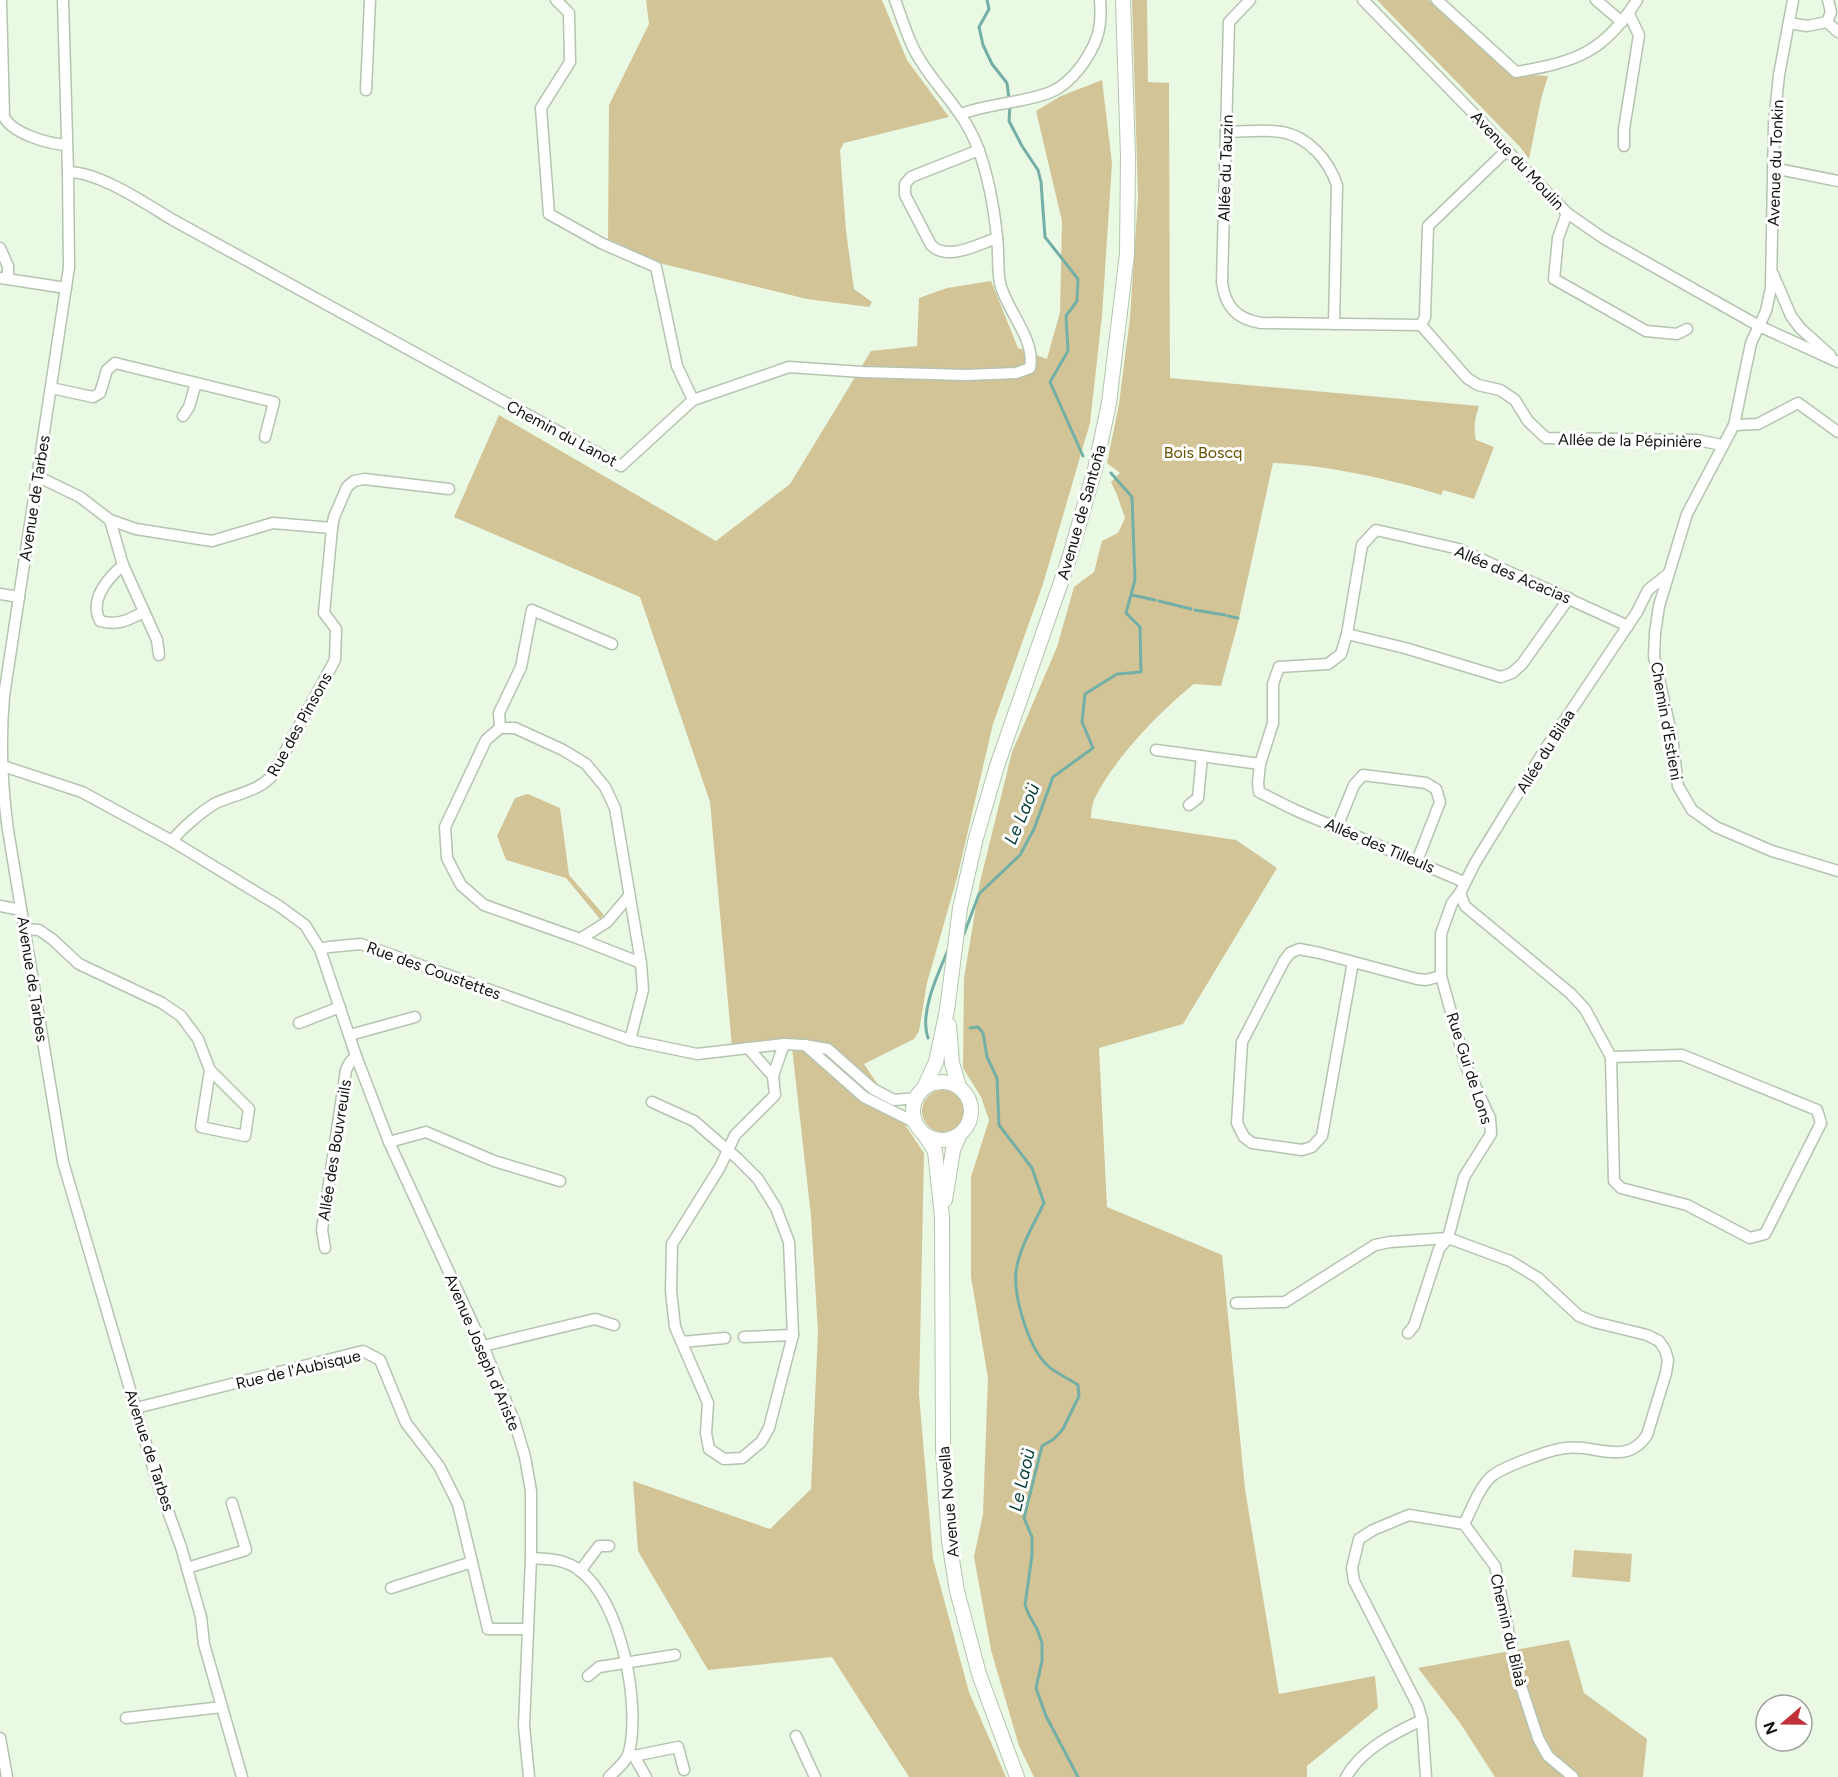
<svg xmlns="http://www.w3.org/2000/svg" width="1838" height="1777" viewBox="0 0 1838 1777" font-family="Figtree,sans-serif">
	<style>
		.green { fill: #d3c498 }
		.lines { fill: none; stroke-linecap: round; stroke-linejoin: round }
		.stream { stroke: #74afa6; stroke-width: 3 }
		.minor-casing { stroke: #b5c4b0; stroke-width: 13 }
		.major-casing { stroke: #b5c4b0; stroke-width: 16 }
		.minor { stroke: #fff; stroke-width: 10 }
		.major { stroke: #fff; stroke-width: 14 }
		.labels { text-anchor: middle; stroke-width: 6; stroke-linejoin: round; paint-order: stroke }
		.street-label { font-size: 16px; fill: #10160f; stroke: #fff }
		.park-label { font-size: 16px; fill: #685300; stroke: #fff }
		.water-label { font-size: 18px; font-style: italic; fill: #023b36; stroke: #fff }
	</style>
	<rect width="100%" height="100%" fill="#e9f9e4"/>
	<g class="green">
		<polygon points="646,0 882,0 907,60 949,117 844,143 840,150 846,231 854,289 872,302 869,307 807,299 663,264 608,239 609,105 649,24"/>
		<path d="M1132 0H1147L1148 82 1169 83 1170 378 1479 406C1475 418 1473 427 1476 440L1494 447 1474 499 1443 490 1441 495C1391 479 1326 465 1273 463L1238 623 1221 686 1194 684C1160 711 1112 761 1094 800 1092 805 1091 812 1091 818L1236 840 1277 868 1183 1024 1099 1048 1107 1207 1222 1255 1245 1489 1279 1694 1375 1676 1378 1708 1307 1766V1777H1034L1019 1746 991 1650 974 1557 983 1514 988 1378 971 1277V1177L989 1120 981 1097 963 1068 964 978 980 882 1012 752 1057 647 1074 587 1094 572 1102 541 1118 533 1125 518 1117 495 1111 482 1120 473 1107 463 1119 404 1130 318 1138 197Z"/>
		<polygon points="1377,0 1429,0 1507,71 1513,74 1548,76 1541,99 1529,159 1520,147"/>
		<polygon points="1102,80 1112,163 1102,316 1090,423 1043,584 993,724 957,878 927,983 919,1031 914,1039 864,1064 924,1153 919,1394 933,1559 969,1692 1006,1777 909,1777 832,1657 708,1670 638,1551 633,1481 770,1529 811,1489 818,1332 811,1216 791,1039 732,1047 710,802 640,597 454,517 499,415 716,541 790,484 871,351 917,346 919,298 947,288 991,281 1018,348 1047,359 1060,312 1062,221 1036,111 1061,96"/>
		<polygon points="528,794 560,808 569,875 604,915 600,919 566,878 506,860 497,836 515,798"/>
		<circle cx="943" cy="1111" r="21"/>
		<polygon points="1574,1550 1632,1554 1630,1582 1572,1577"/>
		<polygon points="1569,1640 1584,1693 1647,1739 1643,1777 1495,1777 1460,1723 1418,1668"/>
	</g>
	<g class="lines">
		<g class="stream">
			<polyline points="987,0 989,9 979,27 983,45 992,64 1007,83 1009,99"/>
			<polyline points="1010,105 1009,121 1022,146 1038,170 1041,182 1045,237 1078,279 1077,301 1066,316 1068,351 1050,382 1083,456"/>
			<polyline points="1132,595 1155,600"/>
			<polyline points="1159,601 1191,609"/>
			<polyline points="1195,610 1225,615"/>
			<polyline points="1228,616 1238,618"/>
			<polyline points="964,934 979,894 1020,855 1034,829 1053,777 1093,748 1082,722 1085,694 1117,674 1141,672 1140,627 1126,613 1135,580 1132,497 1111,473"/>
			<path d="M970 1028 978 1027 983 1033 987 1057 997 1078 999 1125 1032 1168 1044 1203C1035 1222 1021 1245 1017 1266 1011 1291 1028 1347 1047 1365 1055 1373 1068 1378 1078 1385L1079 1396 1063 1429 1054 1439 1042 1446 1024 1518 1032 1537V1555L1025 1605 1029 1615 1037 1629 1042 1643V1661L1036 1688 1046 1716 1078 1777"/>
			<path d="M928 1038C919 1013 938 974 948 950"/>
		</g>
		<defs>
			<g id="minor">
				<path d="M1 0 4 117C13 134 49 144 67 145"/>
				<path d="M63 0 68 172 69 267 4 696C0 741 2 786 8 830L63 1162 157 1481 181 1547 201 1617 204 1644 242 1777"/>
				<polyline points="556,0 569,13 570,62 541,108 549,214 601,243 656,267 677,366 693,400"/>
				<path d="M1250 0 1229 22 1222 282C1225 306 1236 319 1261 323L1421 325 1467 378 1478 385 1500 390 1515 400 1528 421 1546 438 1697 440 1722 445"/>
				<polyline points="1363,0 1482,122 1515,159 1567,213 1603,238 1759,326 1838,362"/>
				<path d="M1437 0 1516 72C1575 62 1604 53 1637 0"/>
				<polyline points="1596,0 1622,22"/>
				<polyline points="1793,0 1779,75 1774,123 1771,288 1766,311 1751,343 1734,425 1687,514 1659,606 1655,633 1654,656 1672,737 1678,786 1692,810 1716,827 1772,851 1838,871"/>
				<polyline points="1827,22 1831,12 1828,0"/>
				<polyline points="1789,23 1807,26 1827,22 1838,32"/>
				<polyline points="366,90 370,0"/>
				<path d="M961 114C990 103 1024 103 1051 92 1072 83 1090 57 1097 37 1101 25 1101 12 1100 0"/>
				<path d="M1226 132C1244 132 1265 129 1282 132 1309 137 1329 161 1337 185L1334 324"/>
				<polyline points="1624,146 1624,129 1639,35 1629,14"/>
				<path d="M979 150 911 177 905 184V195L931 245C948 262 978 244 997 238"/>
				<polyline points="1773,168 1838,181"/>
				<path d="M68 172C100 172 146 204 173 220L621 466 693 400 789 367 862 372 966 375 1016 373 1030 368C1036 339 1006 310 1000 283 997 268 999 252 997 237 994 208 989 179 979 151 966 114 942 94 922 63 909 44 903 21 895 0"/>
				<polyline points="1567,213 1558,238 1554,279 1646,331 1677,334 1687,329"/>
				<polyline points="0,248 8,266 8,279"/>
				<polyline points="1773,274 1791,316 1800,328 1830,355"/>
				<polyline points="0,278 66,288"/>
				<polyline points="1421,325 1425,317 1428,226 1507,150"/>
				<polyline points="51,388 93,397 100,393 107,370 115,363 274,402 265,437"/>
				<polyline points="183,416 189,407 196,383"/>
				<polyline points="1734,425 1758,424 1798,403 1838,432"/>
				<polyline points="37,478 45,480 80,497 110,520 136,529 212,541 273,523 332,528"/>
				<polyline points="110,520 123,565 157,640 159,655"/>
				<path d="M123 565C107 579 89 600 100 621 118 626 128 620 144 612"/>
				<polyline points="0,594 19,597"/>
				<polyline points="1347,634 1405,648 1501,677 1512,673 1522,664 1569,598"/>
				<polyline points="500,728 499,713 521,667 532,610 612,644"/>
				<polyline points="1156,750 1260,764"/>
				<polyline points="0,765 82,792 172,841 279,906 305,925 320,949 356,1056 389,1142 483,1346 515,1423 525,1457 531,1491 531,1558 524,1726 529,1777"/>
				<polyline points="1189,805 1198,798 1202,756"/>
				<polyline points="1337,827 1354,785 1363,775 1426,783 1436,789 1440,802 1417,861"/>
				<path d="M172 841C180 830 203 810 216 803 235 794 257 792 272 776L335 660 336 629 324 613 332 528 334 517 347 487 354 481 364 479 449 489"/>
				<polyline points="1464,882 1295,810 1259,792 1258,783 1260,764 1273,723 1273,684 1279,667 1328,664 1341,654 1347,634 1362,545 1376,530 1459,549 1628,626"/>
				<polyline points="1460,893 1465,906 1570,993 1585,1009 1611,1057 1614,1181 1621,1188 1687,1205 1750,1238 1765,1234 1821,1123 1817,1110 1682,1055 1611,1057"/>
				<polyline points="0,906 21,910"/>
				<polyline points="24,929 39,930 52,939 79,964 162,1003 181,1016 198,1039 210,1070 249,1109 245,1136 201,1127 210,1070"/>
				<polyline points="580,939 607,922 629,896"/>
				<polyline points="320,949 329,947 361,944 630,1040 697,1054 784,1044 804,1045 828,1049 873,1089 894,1100 916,1098"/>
				<polyline points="1353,962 1322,1136 1312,1147 1302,1150 1252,1143 1244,1137 1237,1123 1242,1042 1284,961 1290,953 1299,949 1320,953 1417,979 1426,980 1441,976"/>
				<polyline points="299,1023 340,1007"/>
				<polyline points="350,1035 415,1017"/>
				<polyline points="630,1040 643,990 641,963 615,808 605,787 586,764 563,750 515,728 500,728 486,740 445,827 447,858 461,885 484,905 580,939 641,963"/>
				<polyline points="805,1045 864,1097 916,1123"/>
				<polyline points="748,1048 773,1076"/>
				<polyline points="652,1102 694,1121 738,1159 758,1179 776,1208 789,1242 793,1335 769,1428 761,1442 742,1458 724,1459 709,1449 706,1433 708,1403 675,1327 671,1291 672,1244 720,1167 735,1135 775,1095 773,1076 784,1044"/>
				<polyline points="389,1142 426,1132 494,1161 560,1181"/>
				<polyline points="325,1248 322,1230 346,1070 350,1062 356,1056"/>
				<path d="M1236 1303 1285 1302 1375 1245 1390 1242 1448 1238 1510 1261 1538 1278 1579 1316 1594 1322 1647 1335 1659 1341 1665 1350 1668 1360 1666 1373 1647 1435C1626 1467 1596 1444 1566 1448 1551 1449 1503 1467 1492 1476 1479 1487 1472 1509 1464 1524"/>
				<polyline points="1408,1333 1414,1326 1439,1249 1448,1238 1464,1177 1491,1134 1490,1118 1466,1066 1441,976 1441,934 1452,903 1460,893 1475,863 1544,751 1637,612 1648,590 1668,574"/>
				<polyline points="744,1337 793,1335"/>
				<polyline points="682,1342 725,1338"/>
				<polyline points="483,1346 595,1319 614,1325"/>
				<polyline points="136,1408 363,1351 380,1360 406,1423 439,1466 458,1504 488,1629 528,1629"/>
				<path d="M531 1558C548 1559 565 1559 579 1570 621 1600 641 1704 629 1752 627 1761 616 1770 609 1777"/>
				<polyline points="187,1568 246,1550 232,1503"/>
				<polyline points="580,1571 599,1546 609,1546"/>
				<polyline points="391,1588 472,1562"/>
				<polyline points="588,1676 599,1667 675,1655"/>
				<polyline points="126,1718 222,1707"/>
				<polyline points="796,1736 815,1777"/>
				<polyline points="0,1738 7,1777"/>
				<polyline points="629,1754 634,1756 646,1777"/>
				<polyline points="634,1756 678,1747 684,1770"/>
				<path d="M1346 1777C1362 1749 1394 1733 1422 1720"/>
				<polyline points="1426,1777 1422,1720 1418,1706 1354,1581 1352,1568 1359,1539 1373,1530 1409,1515 1464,1524 1495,1566 1517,1674 1538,1738 1548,1756 1573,1777"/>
			</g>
			<g id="major">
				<polyline points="949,1025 952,1063 959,1087"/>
				<circle cx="942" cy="1111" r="29"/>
				<polyline points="924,1088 936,1062 947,1010 960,908 976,838 997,766 1069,559 1095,469 1109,403 1127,254 1128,156 1123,0"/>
				<polyline points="924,1134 935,1151 942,1217 943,1448 949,1541 957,1591 979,1674 1017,1777"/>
				<polyline points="945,1200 953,1150 960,1134"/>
			</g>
		</defs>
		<use href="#minor" class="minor-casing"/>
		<use href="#major" class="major-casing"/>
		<use href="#minor" class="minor"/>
		<use href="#major" class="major"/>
	</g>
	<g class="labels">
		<g class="street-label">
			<text transform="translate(1518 160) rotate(47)" y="6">Avenue du Moulin</text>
			<text transform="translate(1775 163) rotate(-88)" y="6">Avenue du Tonkin</text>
			<text transform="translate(1225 168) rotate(-88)" y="6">Allée du Tauzin</text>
			<text transform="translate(562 433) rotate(28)" y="6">Chemin du Lanot</text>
			<text transform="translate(1630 440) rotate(1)" y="6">Allée de la Pépinière</text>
			<text transform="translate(34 498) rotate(-81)" y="6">Avenue de Tarbes</text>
			<text transform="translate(1081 512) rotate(-74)" y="6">Avenue de Santoña</text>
			<text transform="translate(1513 574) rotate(23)" y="6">Allée des Acacias</text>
			<text transform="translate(1667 721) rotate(80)" y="6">Chemin d'Estieni</text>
			<text transform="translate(299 724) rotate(-61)" y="6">Rue des Pinsons</text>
			<text transform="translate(1545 751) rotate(-58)" y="6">Allée du Bilaa</text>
			<text transform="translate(1380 845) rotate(23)" y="6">Allée des Tilleuls</text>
			<text transform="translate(434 970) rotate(20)" y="6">Rue des Coustettes</text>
			<text transform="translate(33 979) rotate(81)" y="6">Avenue de Tarbes</text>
			<text transform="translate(1470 1068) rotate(72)" y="6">Rue Gui de Lons</text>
			<text transform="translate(334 1150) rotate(-81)" y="6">Allée des Bouvreuils</text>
			<text transform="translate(483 1352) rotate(67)" y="6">Avenue Joseph d'Ariste</text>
			<text transform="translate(298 1369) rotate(-13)" y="6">Rue de l'Aubisque</text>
			<text transform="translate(150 1450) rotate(72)" y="6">Avenue de Tarbes</text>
			<text transform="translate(948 1502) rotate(-95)" y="6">Avenue Novella</text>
			<text transform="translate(1509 1630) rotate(77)" y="6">Chemin du Bilaà</text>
		</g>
		<g class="park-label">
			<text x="1203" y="458">Bois Boscq</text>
		</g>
		<g class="water-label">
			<text transform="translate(1022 814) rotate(-67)" y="6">Le Laoü</text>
			<text transform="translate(1022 1480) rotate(-77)" y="6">Le Laoü</text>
		</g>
	</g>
	<g transform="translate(1784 1723) rotate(250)"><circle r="28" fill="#ffffff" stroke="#9fa29f" stroke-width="1.5"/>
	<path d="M0-4.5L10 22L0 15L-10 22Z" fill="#c13138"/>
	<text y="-9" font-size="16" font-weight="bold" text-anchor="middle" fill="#10160f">N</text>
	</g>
</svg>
